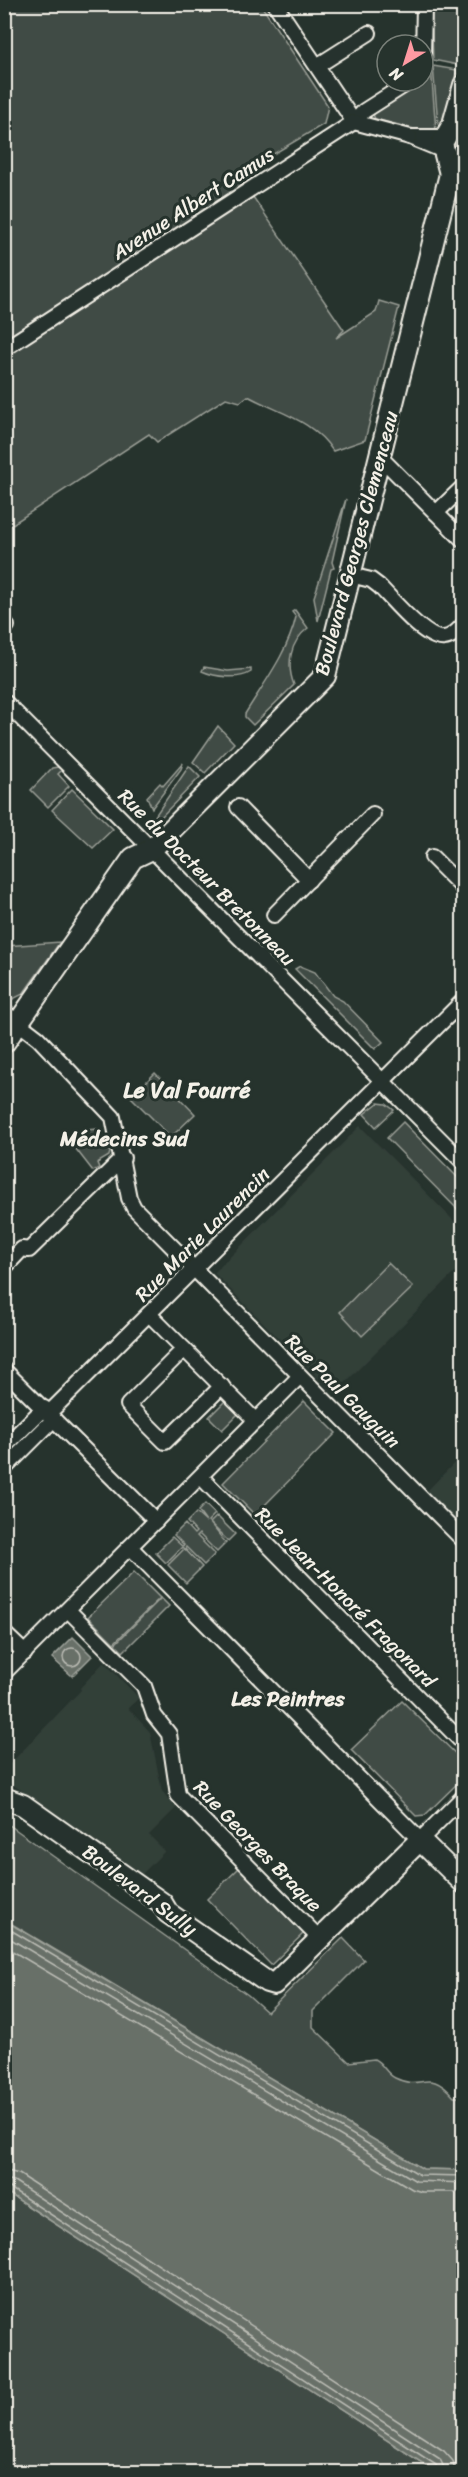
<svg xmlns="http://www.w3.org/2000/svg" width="468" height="2477" viewBox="0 0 468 2477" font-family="Sriracha,sans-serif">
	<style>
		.built { fill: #333f39 }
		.green { fill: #414b45; stroke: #9a9e96; stroke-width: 1.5 }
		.water { fill: #676f68; stroke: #9fa39b; stroke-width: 1.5 }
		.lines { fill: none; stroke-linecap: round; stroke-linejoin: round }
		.shore { stroke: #bcbdb5; stroke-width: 1.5 }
		.street-casing { stroke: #f4f1e8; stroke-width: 18 }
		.secondary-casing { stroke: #f4f1e8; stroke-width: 24 }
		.street { stroke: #26332d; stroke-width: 14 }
		.secondary { stroke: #26332d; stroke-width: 20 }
		.labels { text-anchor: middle; stroke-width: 6; stroke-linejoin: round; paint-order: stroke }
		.street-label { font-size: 20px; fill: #f4f1e8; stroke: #26332d }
		.neighbourhood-label { font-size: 21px; font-weight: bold; fill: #f4f1e8; stroke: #26332d }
		.quarter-label { font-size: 22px; font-weight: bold; fill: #f4f1e8; stroke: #26332d }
	</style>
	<rect width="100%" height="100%" fill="#26332d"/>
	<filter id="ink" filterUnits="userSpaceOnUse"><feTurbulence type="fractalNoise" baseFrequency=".0167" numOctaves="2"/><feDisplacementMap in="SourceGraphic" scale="12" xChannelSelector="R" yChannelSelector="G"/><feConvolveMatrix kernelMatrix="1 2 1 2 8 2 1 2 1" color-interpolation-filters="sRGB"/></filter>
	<g filter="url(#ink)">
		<g class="built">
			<polygon points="360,1126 463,1230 463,1264 334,1394 214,1273"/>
			<polygon points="463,1454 463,1528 427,1491"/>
			<polygon points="104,1662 139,1698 128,1708 150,1732 162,1791 176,1808 149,1835 165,1851 140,1876 5,1779 5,1769 81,1690 80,1688"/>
		</g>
		<g class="green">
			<path d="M157 4 261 5 328 106 324 124 238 175 344 330 336 338 376 312 379 301 399 307 365 440 333 451C313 420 279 413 248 396L240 402 226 398 157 442 149 434 5 529V5Z"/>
			<polygon points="431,5 463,5 463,45 458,65 433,60"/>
			<polygon points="428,66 431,67 436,131 426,132 375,119 373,114 423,81"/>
			<polygon points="433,66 457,70 444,123 438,124"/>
			<polygon points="346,499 332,562 334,568 331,569 318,621 314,597"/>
			<path d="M295 610 308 628C290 642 286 664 294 685L253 725 245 717V714C264 683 288 652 296 617L292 612Z"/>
			<path d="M204 667 228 671 251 669V672C239 680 215 677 202 671Z"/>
			<polygon points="218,726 234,743 205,773 193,762"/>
			<polygon points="183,763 181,769 152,808 147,797 160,783 163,786"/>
			<polygon points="189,766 200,777 159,819 155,816"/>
			<polygon points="58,767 63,769 58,774 69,786 48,807 31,790 52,768"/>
			<polygon points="72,789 113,829 93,848 52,810"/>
			<polygon points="60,942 23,994 13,999 5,998 5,946"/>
			<polygon points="300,966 315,972 333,996 343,1001 383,1042 375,1049 295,969"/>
			<polygon points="155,1073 195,1114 171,1137 131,1097"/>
			<polygon points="378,1103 386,1104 394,1110 376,1127 364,1114"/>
			<polygon points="403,1122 463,1183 463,1215 387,1138"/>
			<polygon points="85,1130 98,1129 103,1132 103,1144 110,1152 109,1156 97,1163 99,1168 93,1171 72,1144"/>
			<polygon points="388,1263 413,1287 362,1336 340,1312"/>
			<polygon points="226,1400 239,1413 222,1430 209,1417"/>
			<polygon points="304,1401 336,1433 255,1515 223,1483"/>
			<polygon points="205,1504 215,1514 208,1521 210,1523 217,1516 235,1534 228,1541 210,1523 226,1543 217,1552 199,1534 197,1536 215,1554 204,1565 186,1547 185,1549 202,1567 186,1583 168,1565 184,1549 182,1547 166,1563 156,1553 172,1537 182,1546 184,1545 174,1535 185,1524 194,1534 196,1532 187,1522 196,1513 206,1522 198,1511"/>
			<polygon points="134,1572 160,1598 114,1643 88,1617"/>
			<polygon points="161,1598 169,1606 123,1652 115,1644"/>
			<polygon points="402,1701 463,1761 463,1778 425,1815 416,1816 351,1750"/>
			<path d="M5 1822 248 1995 267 2012 343 1938 364 1960 313 2011V2027L349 2062 374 2059C383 2063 386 2074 395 2078 423 2092 427 2066 454 2097H463V2170L423 2169 5 1920Z"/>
			<polygon points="240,1867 304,1933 271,1965 207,1899"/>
			<polygon points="5,2191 436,2472 5,2472"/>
		</g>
		<g class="water">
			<polygon points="73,1637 92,1656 72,1676 52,1658"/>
			<polygon points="4,1920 423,2169 463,2170 463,2472 436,2472 5,2191"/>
		</g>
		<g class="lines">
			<g class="shore">
				<circle cx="72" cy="1657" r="9"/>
				<polyline points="4,1926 420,2175 464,2176"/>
				<polyline points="4,1935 416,2181 464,2183"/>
				<polyline points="4,1946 412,2189 422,2192 464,2192"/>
				<polyline points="4,2170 19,2174 444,2451 453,2461 455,2472"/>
				<polyline points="4,2179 14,2181 440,2459 446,2472"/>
				<polyline points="4,2187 10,2188 436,2465 439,2472"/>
			</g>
			<defs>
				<g id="street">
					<polyline points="275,4 354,122 364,111 411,81"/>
					<polyline points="423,58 424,4"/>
					<polyline points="317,66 369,33"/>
					<polyline points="444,151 410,137 445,137"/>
					<polyline points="4,349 354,122 410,137"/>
					<polyline points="380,457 464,541"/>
					<polyline points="436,513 464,486"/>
					<path d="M350 575 371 580 379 586C392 599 426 641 444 638 453 637 458 630 464 624"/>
					<polyline points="4,629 7,626"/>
					<polyline points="4,701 464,1163"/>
					<polyline points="238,807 309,880"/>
					<polyline points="432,857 464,889"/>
					<polyline points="274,915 373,814"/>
					<polyline points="4,1012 38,1038 113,1117 129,1198 134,1208 464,1541"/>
					<polyline points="4,1268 22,1249 29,1250 123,1158"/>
					<polyline points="149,1314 256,1421"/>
					<polyline points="184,1349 128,1405 165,1442 222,1386"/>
					<polyline points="4,1370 156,1521"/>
					<polyline points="49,1413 464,1000"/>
					<polyline points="4,1447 44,1408"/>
					<polyline points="4,1469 54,1419"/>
					<polyline points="201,1477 464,1744"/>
					<polyline points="130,1547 420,1840 464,1796"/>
					<polyline points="68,1610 144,1686 154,1715 169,1734 178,1795 320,1939"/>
					<polyline points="4,1633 25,1653"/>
					<polyline points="4,1673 300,1376"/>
				</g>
				<g id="secondary">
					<polyline points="450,174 442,143 453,124 464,85"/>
					<polyline points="4,1043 133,858 152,849 325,676 450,174 464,154"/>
					<polyline points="4,1798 23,1805 162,1903 168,1913 267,1982 274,1984 420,1840 464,1883"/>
				</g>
			</defs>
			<use href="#street" class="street-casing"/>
			<use href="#secondary" class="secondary-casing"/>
			<use href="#street" class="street"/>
			<use href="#secondary" class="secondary"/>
		</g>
	</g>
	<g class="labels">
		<g class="street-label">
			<text transform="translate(193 203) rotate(-33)" y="7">Avenue Albert Camus</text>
			<text transform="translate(356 543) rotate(-75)" y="7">Boulevard Georges Clemenceau</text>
			<text transform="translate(207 877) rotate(45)" y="7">Rue du Docteur Bretonneau</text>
			<text transform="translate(202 1234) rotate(-45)" y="7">Rue Marie Laurencin</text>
			<text transform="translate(343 1391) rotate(45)" y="7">Rue Paul Gauguin</text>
			<text transform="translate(346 1597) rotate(45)" y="7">Rue Jean-Honoré Fragonard</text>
			<text transform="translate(258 1846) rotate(46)" y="7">Rue Georges Braque</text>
			<text transform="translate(140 1890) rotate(37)" y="7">Boulevard Sully</text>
		</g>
		<g class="neighbourhood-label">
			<text x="124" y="1146">Médecins Sud</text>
			<text x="288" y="1706">Les Peintres</text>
		</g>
		<g class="quarter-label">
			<text x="187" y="1098">Le Val Fourré</text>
		</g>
	</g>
	<rect width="468" height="2477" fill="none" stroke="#26332d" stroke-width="24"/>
	<rect x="12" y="12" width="444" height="2453" fill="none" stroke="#f4f1e8" stroke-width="2" filter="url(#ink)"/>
	<g transform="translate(405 63) rotate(218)"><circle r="28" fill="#26332d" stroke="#787f78" stroke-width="1.5"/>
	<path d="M0-4.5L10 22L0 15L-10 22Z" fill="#ff9aa2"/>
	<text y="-9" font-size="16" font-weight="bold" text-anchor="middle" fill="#f4f1e8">N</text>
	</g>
</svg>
